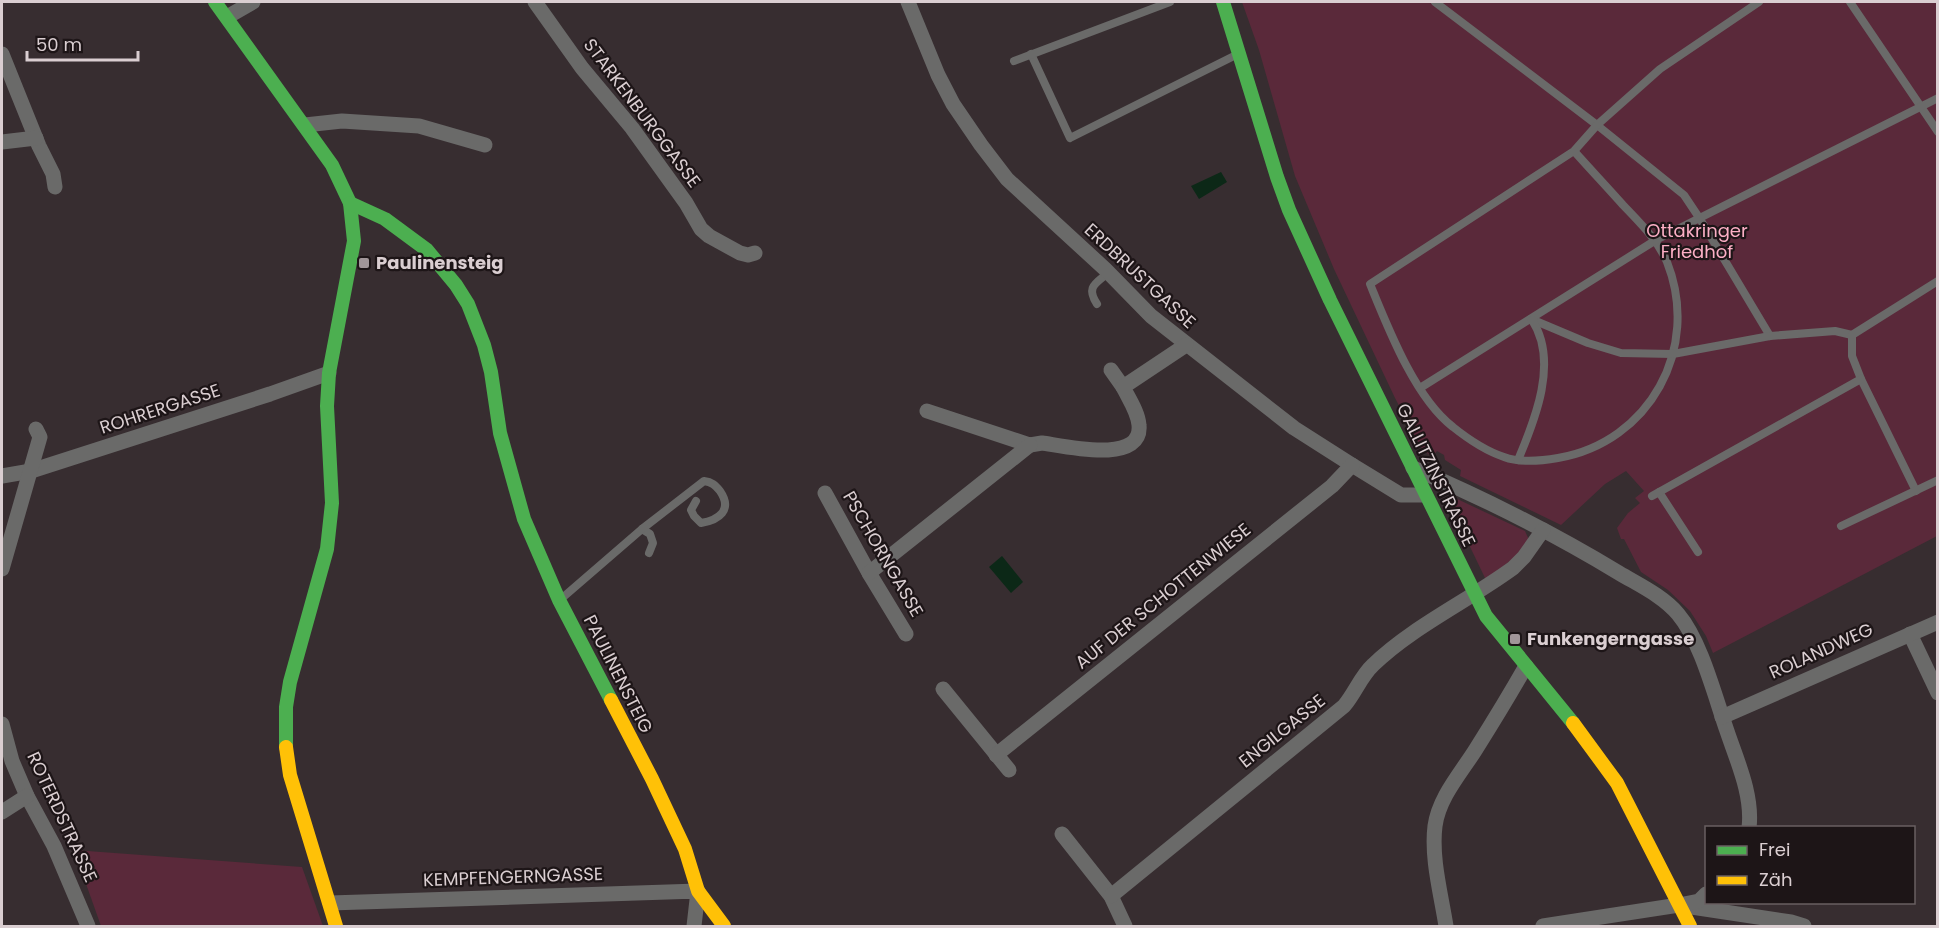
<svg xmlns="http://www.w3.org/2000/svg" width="1939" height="928" viewBox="0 0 1939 928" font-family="Poppins,sans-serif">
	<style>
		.green { fill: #5a293a }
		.water { fill: #0c2817 }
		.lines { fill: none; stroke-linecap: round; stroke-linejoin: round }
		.lane { stroke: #6a6a69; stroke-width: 8 }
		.street { stroke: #6a6a69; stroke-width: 15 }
		.fast { stroke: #4caf50; stroke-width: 14 }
		.slow { stroke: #ffc107; stroke-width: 14 }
		.poi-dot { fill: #a19699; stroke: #1d1517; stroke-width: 2 }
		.labels { text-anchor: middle; stroke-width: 4.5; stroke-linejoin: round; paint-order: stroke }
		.street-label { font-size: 18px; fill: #daced1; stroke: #1d1517 }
		.park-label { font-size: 18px; fill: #fcafc5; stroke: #1d1517 }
		.poi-label { font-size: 18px; font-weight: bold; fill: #daced1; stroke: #1d1517; text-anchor: start }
	</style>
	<rect width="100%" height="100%" fill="#372d30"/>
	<g class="green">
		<polygon points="1242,2 1937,2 1937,536 1713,653 1706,636 1690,611 1668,590 1641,572 1624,539 1621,539 1617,528 1628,513 1640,503 1635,498 1644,491 1626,471 1605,484 1561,525 1460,476 1461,470 1445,460 1444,455 1437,451 1432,457 1422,449 1395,398 1334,269 1295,176 1259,50"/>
		<polygon points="1449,497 1453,497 1525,531 1529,540 1520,553 1486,580 1448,501"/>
		<polygon points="74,850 302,867 323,926 101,926"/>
	</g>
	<g class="water">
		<polygon points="1221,172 1227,182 1199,199 1191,186"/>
		<polygon points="1002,556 1023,582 1011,593 989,567"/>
	</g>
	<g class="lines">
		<g class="lane">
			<polyline points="1435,2 1597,125 1684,195 1700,219 1770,336"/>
			<polyline points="1850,2 1938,132"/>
			<polyline points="1031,54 1070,138 1232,57"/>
			<polyline points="1014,61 1170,2"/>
			<path d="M1574 151C1590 169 1607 187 1623 205 1640 223 1657 239 1667 262 1701 348 1650 442 1558 458 1541 461 1520 463 1504 457 1486 451 1468 439 1453 427 1415 398 1388 328 1370 284L1574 151 1597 125 1660 69 1759 2"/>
			<path d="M1097 304C1086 287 1095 284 1108 273"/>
			<polyline points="1531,319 1588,343 1621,353 1673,354 1770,336 1835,331 1852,335"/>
			<polyline points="1420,388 1656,240 1938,98"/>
			<path d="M1518 460C1535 420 1559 361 1532 320"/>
			<polyline points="1916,491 1861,379 1852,356 1852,335 1938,281"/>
			<polyline points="1659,492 1698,552"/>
			<polyline points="1652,496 1861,379"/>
			<polyline points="1841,526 1938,480"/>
			<polyline points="642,529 650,534 653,543 649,553"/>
			<path d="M561 599 642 529 704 481C712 482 715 485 720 491 733 510 719 520 701 523L694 516 691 510 696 501"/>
		</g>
		<g class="street">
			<polyline points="535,2 582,68 632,128 686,203 701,229 709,236 740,253 748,255 755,253"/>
			<polyline points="908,2 938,75 953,104 981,145 1007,179 1105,269 1151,316 1294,428 1352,465 1401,495 1425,495"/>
			<polyline points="227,17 253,2"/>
			<polyline points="2,54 39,146 53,174 55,187"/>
			<polyline points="305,125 342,121 419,126 485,145"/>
			<polyline points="2,142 36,138"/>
			<polyline points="1111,370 1123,387"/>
			<path d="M927 411 1030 445 1042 443C1064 446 1143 465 1139 425 1138 412 1129 399 1123 387L1186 345"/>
			<path d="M1413 468C1483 498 1553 533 1619 573 1639 585 1663 596 1678 614 1701 641 1715 697 1727 731 1737 761 1753 795 1749 828"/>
			<polyline points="2,476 31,471 270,394 329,373"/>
			<polyline points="825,493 869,573 906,634"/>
			<polyline points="2,569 40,437 36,429"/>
			<polyline points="869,573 1030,445"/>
			<polyline points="1910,634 1938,693"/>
			<polyline points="943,689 1009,770"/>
			<polyline points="1722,717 1938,622"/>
			<polyline points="2,724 12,761 27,796 54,846 88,926"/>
			<polyline points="996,755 1332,486 1352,465"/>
			<polyline points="2,812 27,796"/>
			<polyline points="1062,834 1111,896 1125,926"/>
			<path d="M1111 896 1344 706C1355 693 1361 676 1373 665 1412 627 1468 601 1513 568L1524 557 1543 530"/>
			<polyline points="330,903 698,891 694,926"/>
			<polyline points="1685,906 1791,922 1804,926"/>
			<path d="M1446 926C1441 894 1431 858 1435 826 1439 797 1461 773 1476 749 1493 722 1510 694 1526 666"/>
			<polyline points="1543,926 1679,905 1699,901 1706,894"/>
		</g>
		<g class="fast">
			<polyline points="215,2 332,165 350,203 354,241 329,373 327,406 332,503 327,549 290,682 286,707 286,747"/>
			<polyline points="1223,2 1277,177 1289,210 1330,300 1486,616 1573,723"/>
			<polyline points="350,203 385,219 427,250 456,285 468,304 484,345 491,372 500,433 524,519 559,600 611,700"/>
		</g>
		<g class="slow">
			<polyline points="611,700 652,779 685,849 698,891 724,926"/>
			<polyline points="1573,723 1617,783 1690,926"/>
			<polyline points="286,747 290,775 336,926"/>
		</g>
	</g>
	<g class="poi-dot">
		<rect x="358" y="257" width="12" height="12" rx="3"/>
		<rect x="1509" y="633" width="12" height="12" rx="3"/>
	</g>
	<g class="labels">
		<g class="street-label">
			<text transform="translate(642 113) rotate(53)" y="6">STARKENBURGGASSE</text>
			<text transform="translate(1140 276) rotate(43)" y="6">ERDBRUSTGASSE</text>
			<text transform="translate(160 409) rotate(-18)" y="6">ROHRERGASSE</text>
			<text transform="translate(1436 475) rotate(64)" y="6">GALLITZINSTRASSE</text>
			<text transform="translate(883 554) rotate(60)" y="6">PSCHORNGASSE</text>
			<text transform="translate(1163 596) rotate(-39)" y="6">AUF DER SCHOTTENWIESE</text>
			<text transform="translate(1821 651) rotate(-24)" y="6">ROLANDWEG</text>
			<text transform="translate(618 674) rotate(63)" y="6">PAULINENSTEIG</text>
			<text transform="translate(1282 731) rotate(-39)" y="6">ENGILGASSE</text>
			<text transform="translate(62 817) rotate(65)" y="6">ROTERDSTRASSE</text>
			<text transform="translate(513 877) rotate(-2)" y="6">KEMPFENGERNGASSE</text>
		</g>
		<g class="park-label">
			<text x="1697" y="237">Ottakringer<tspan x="1697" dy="21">Friedhof</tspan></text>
		</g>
		<g class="poi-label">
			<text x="376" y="269">Paulinensteig</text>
			<text x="1527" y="645">Funkengerngasse</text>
		</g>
	</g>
	<rect width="1939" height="928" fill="none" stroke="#daced1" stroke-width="6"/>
	<rect x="1705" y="826" width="210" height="78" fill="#1d1517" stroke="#695f61" stroke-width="1.5"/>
	<rect x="1717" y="846" width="30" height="9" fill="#4caf50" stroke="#695f61" stroke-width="1.5"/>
	<text x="1759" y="856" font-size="18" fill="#daced1">Frei</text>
	<rect x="1717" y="876" width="30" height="9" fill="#ffc107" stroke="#695f61" stroke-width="1.5"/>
	<text x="1759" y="886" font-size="18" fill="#daced1">Zäh</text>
	<path d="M27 51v9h111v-9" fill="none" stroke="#daced1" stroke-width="3"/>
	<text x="36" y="51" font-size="18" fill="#daced1" stroke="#1d1517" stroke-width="4.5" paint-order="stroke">50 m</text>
</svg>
